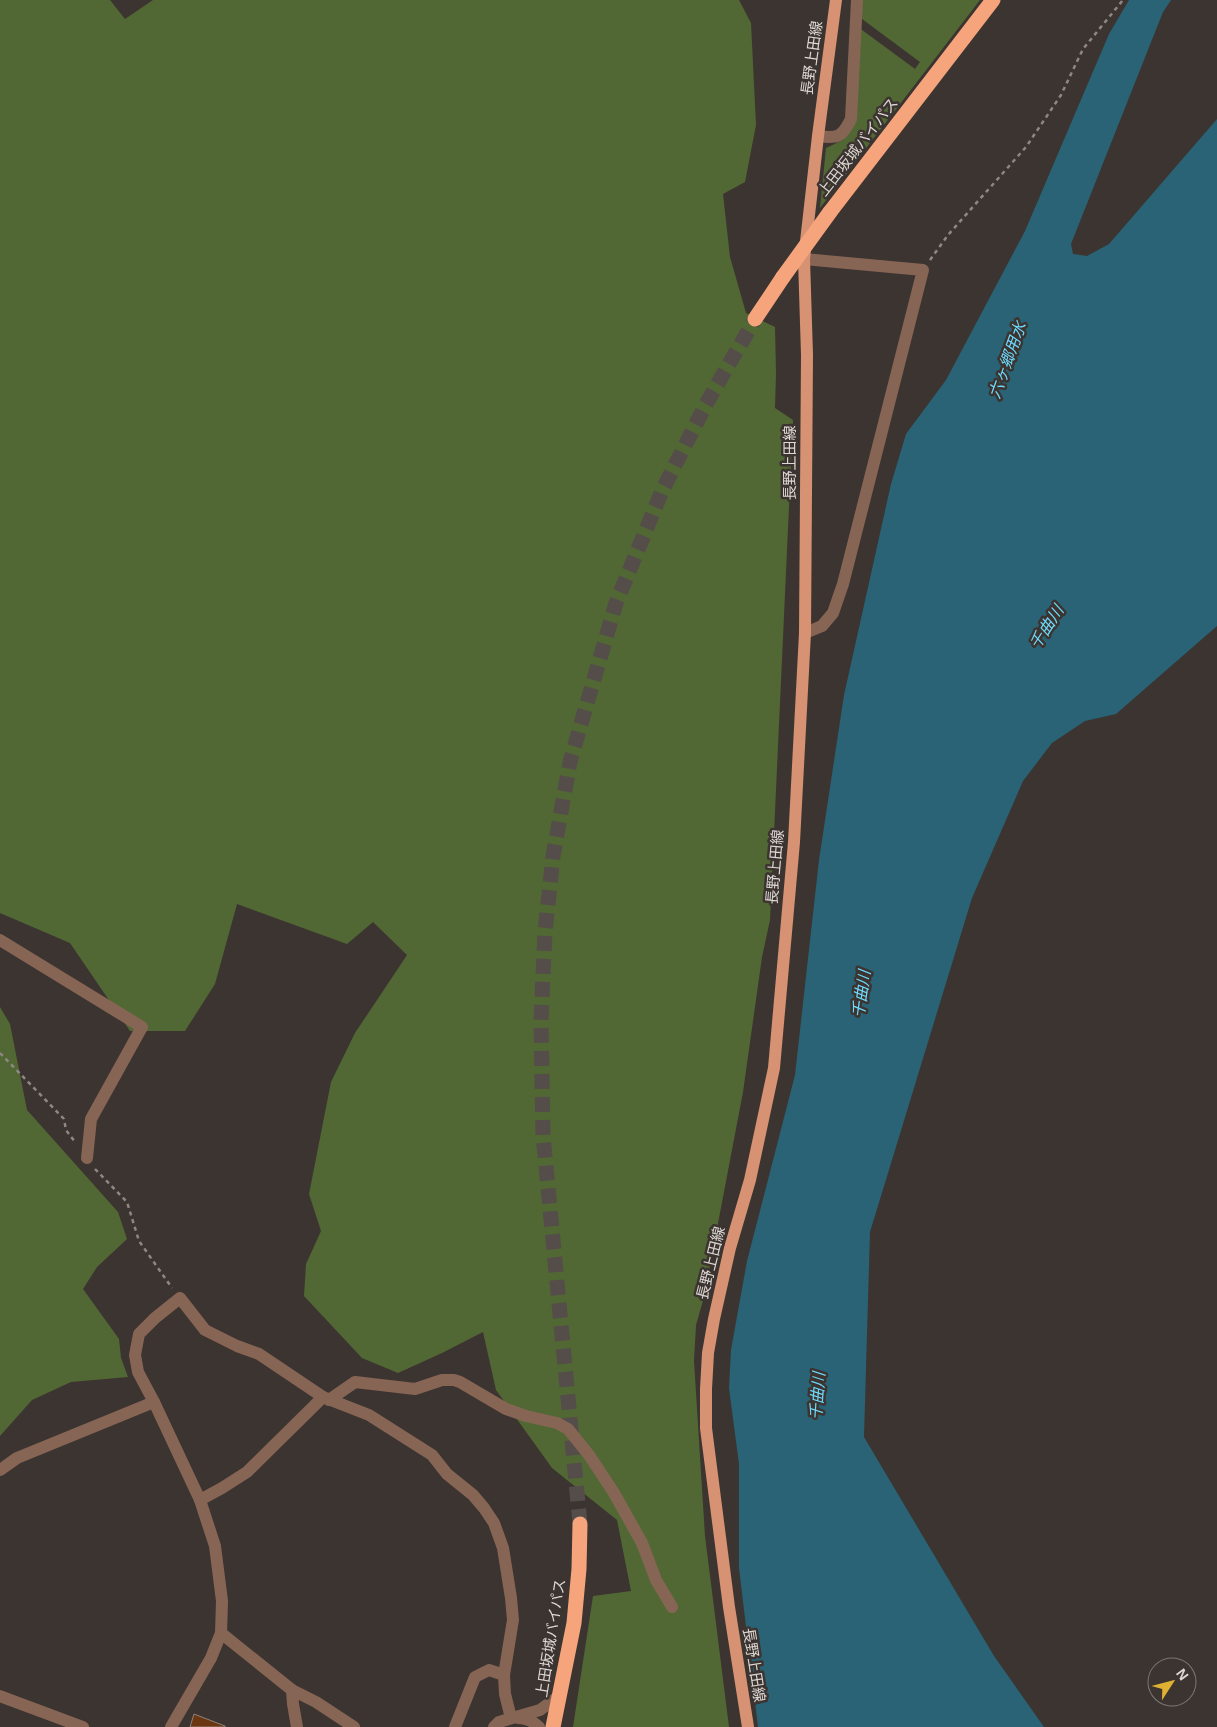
<svg xmlns="http://www.w3.org/2000/svg" width="1217" height="1727" viewBox="0 0 1217 1727" font-family="Helvetica,'Noto Sans JP',sans-serif">
	<style>
		.green { fill: #526834 }
		.water { fill: #296375 }
		.building { fill: #6b3712; stroke: #8c827d }
		.lines { fill: none; stroke-linecap: round; stroke-linejoin: round }
		.highway-tunnel { stroke: #544d49; stroke-width: 15; stroke-dasharray: 15 8; stroke-linecap: butt }
		.path { stroke: #8e8884; stroke-width: 2.5; stroke-dasharray: 4 4; stroke-linecap: butt }
		.minor { stroke: #876555; stroke-width: 12 }
		.major { stroke: #d69272; stroke-width: 12 }
		.highway { stroke: #f5a47c; stroke-width: 15 }
		.highway-bridge { stroke: #f5a47c; stroke-width: 15 }
		.labels { text-anchor: middle; stroke-width: 5; stroke-linejoin: round; paint-order: stroke }
		.street-label { font-size: 15px; fill: #ddd8d5; stroke: #3c3430 }
		.water-label { font-size: 16px; font-style: italic; fill: #6cdbfe; stroke: #3c3430 }
	</style>
	<rect width="100%" height="100%" fill="#3c3430"/>
	<g class="green">
		<polygon points="0,0 110,0 125,19 153,0 739,0 751,23 756,125 745,182 723,194 730,257 746,313 775,327 776,374 775,408 793,420 770,920 762,957 743,1092 704,1297 696,1325 694,1361 705,1536 729,1727 573,1727 593,1596 631,1591 617,1520 552,1468 496,1390 483,1332 442,1353 398,1373 362,1358 304,1296 306,1264 321,1231 309,1194 331,1082 355,1033 407,955 373,922 347,944 237,904 215,984 185,1031 130,1031 70,943 0,913"/>
		<polygon points="860,0 980,0 820,208 826,148 843,140 858,27 915,69 920,62 858,16"/>
		<polygon points="0,1007 10,1024 27,1110 118,1212 127,1239 97,1267 83,1289 119,1339 121,1358 128,1377 71,1382 32,1400 0,1436"/>
	</g>
	<polygon class="water" points="1129,0 1171,0 1163,12 1071,244 1073,254 1087,256 1109,244 1217,119 1217,626 1116,714 1085,721 1052,743 1023,781 972,898 870,1232 864,1437 994,1656 1044,1727 758,1727 739,1568 739,1464 729,1388 731,1350 747,1261 795,1075 819,860 844,695 891,484 906,434 946,380 1025,231 1109,34"/>
	<polygon class="building" points="194,1714 225,1726 225,1727 190,1727"/>
	<g class="lines">
		<polyline class="highway-tunnel" points="580,1524 543,1135 541,1020 545,932 553,856 570,762 616,603 662,491 706,404 755,319"/>
		<g class="path">
			<polyline points="930,260 948,235 1026,147 1061,95 1083,49 1123,0"/>
			<polyline points="0,1053 64,1119 66,1130 75,1142"/>
			<polyline points="95,1169 127,1202 139,1241 172,1288"/>
		</g>
		<g class="minor">
			<path d="M818 136C838 139 842 137 851 119L857 0"/>
			<polyline points="804,259 923,270 843,584 833,613 822,626 805,633"/>
			<polyline points="0,940 142,1027 91,1119 87,1158"/>
			<polyline points="329,1400 355,1382 415,1389 442,1380 454,1380 460,1382 506,1409 526,1416 557,1423 568,1429 589,1455 614,1493 642,1543 656,1580 672,1607"/>
			<polyline points="0,1470 17,1458 154,1402"/>
			<polyline points="200,1500 222,1488 247,1472 323,1397"/>
			<polyline points="221,1633 292,1690 316,1702 354,1727"/>
			<polyline points="292,1690 293,1704 297,1727"/>
			<polyline points="0,1696 83,1727"/>
			<path d="M518 1718C527 1718 532 1721 539 1727"/>
			<polyline points="171,1727 211,1658 221,1633 222,1601 215,1546 200,1500 154,1402 138,1372 135,1355 139,1334 155,1318 180,1298 205,1330 237,1346 259,1354 323,1397 369,1415 432,1455 447,1474 473,1495 484,1508 494,1523 503,1548 511,1598 513,1620 504,1675 505,1694 511,1718"/>
			<polyline points="455,1727 475,1677 489,1670 504,1675"/>
			<polyline points="494,1727 499,1722 540,1710 559,1696"/>
		</g>
		<polyline class="major" points="748,1727 729,1607 711,1467 706,1428 706,1389 708,1353 714,1319 730,1248 750,1180 774,1068 794,842 805,633 807,355 804,259 818,136 836,0"/>
		<g class="highway">
			<polyline points="830,212 993,0"/>
			<polyline points="755,319 783,277"/>
			<polyline points="553,1727 574,1623 579,1569 580,1524"/>
		</g>
		<polyline class="highway-bridge" points="783,277 830,212"/>
	</g>
	<g class="labels">
		<g class="street-label">
			<text transform="translate(812 58) rotate(-82)" y="5">長野上田線</text>
			<text transform="translate(858 147) rotate(-52)" y="5">上田坂城バイパス</text>
			<text transform="translate(790 463) rotate(-90)" y="5">長野上田線</text>
			<text transform="translate(775 867) rotate(-85)" y="5">長野上田線</text>
			<text transform="translate(711 1263) rotate(-76)" y="5">長野上田線</text>
			<text transform="translate(551 1638) rotate(-81)" y="5">上田坂城バイパス</text>
			<text transform="translate(754 1665) rotate(81)" y="5">長野上田線</text>
		</g>
		<g class="water-label">
			<text transform="translate(1007 360) rotate(-70)" y="6">六ヶ郷用水</text>
			<text transform="translate(1046 627) rotate(-57)" y="6">千曲川</text>
			<text transform="translate(861 994) rotate(-82)" y="6">千曲川</text>
			<text transform="translate(817 1396) rotate(-86)" y="6">千曲川</text>
		</g>
	</g>
	<g transform="translate(1172 1682) rotate(54)"><circle r="24" fill="#3c3430" stroke="#7c7672"/>
	<path d="M0-4L9 19L0 12L-9 19Z" fill="#deb133"/>
	<text y="-8" font-size="14" font-weight="bold" text-anchor="middle" fill="#ddd8d5">N</text>
	</g>
</svg>
